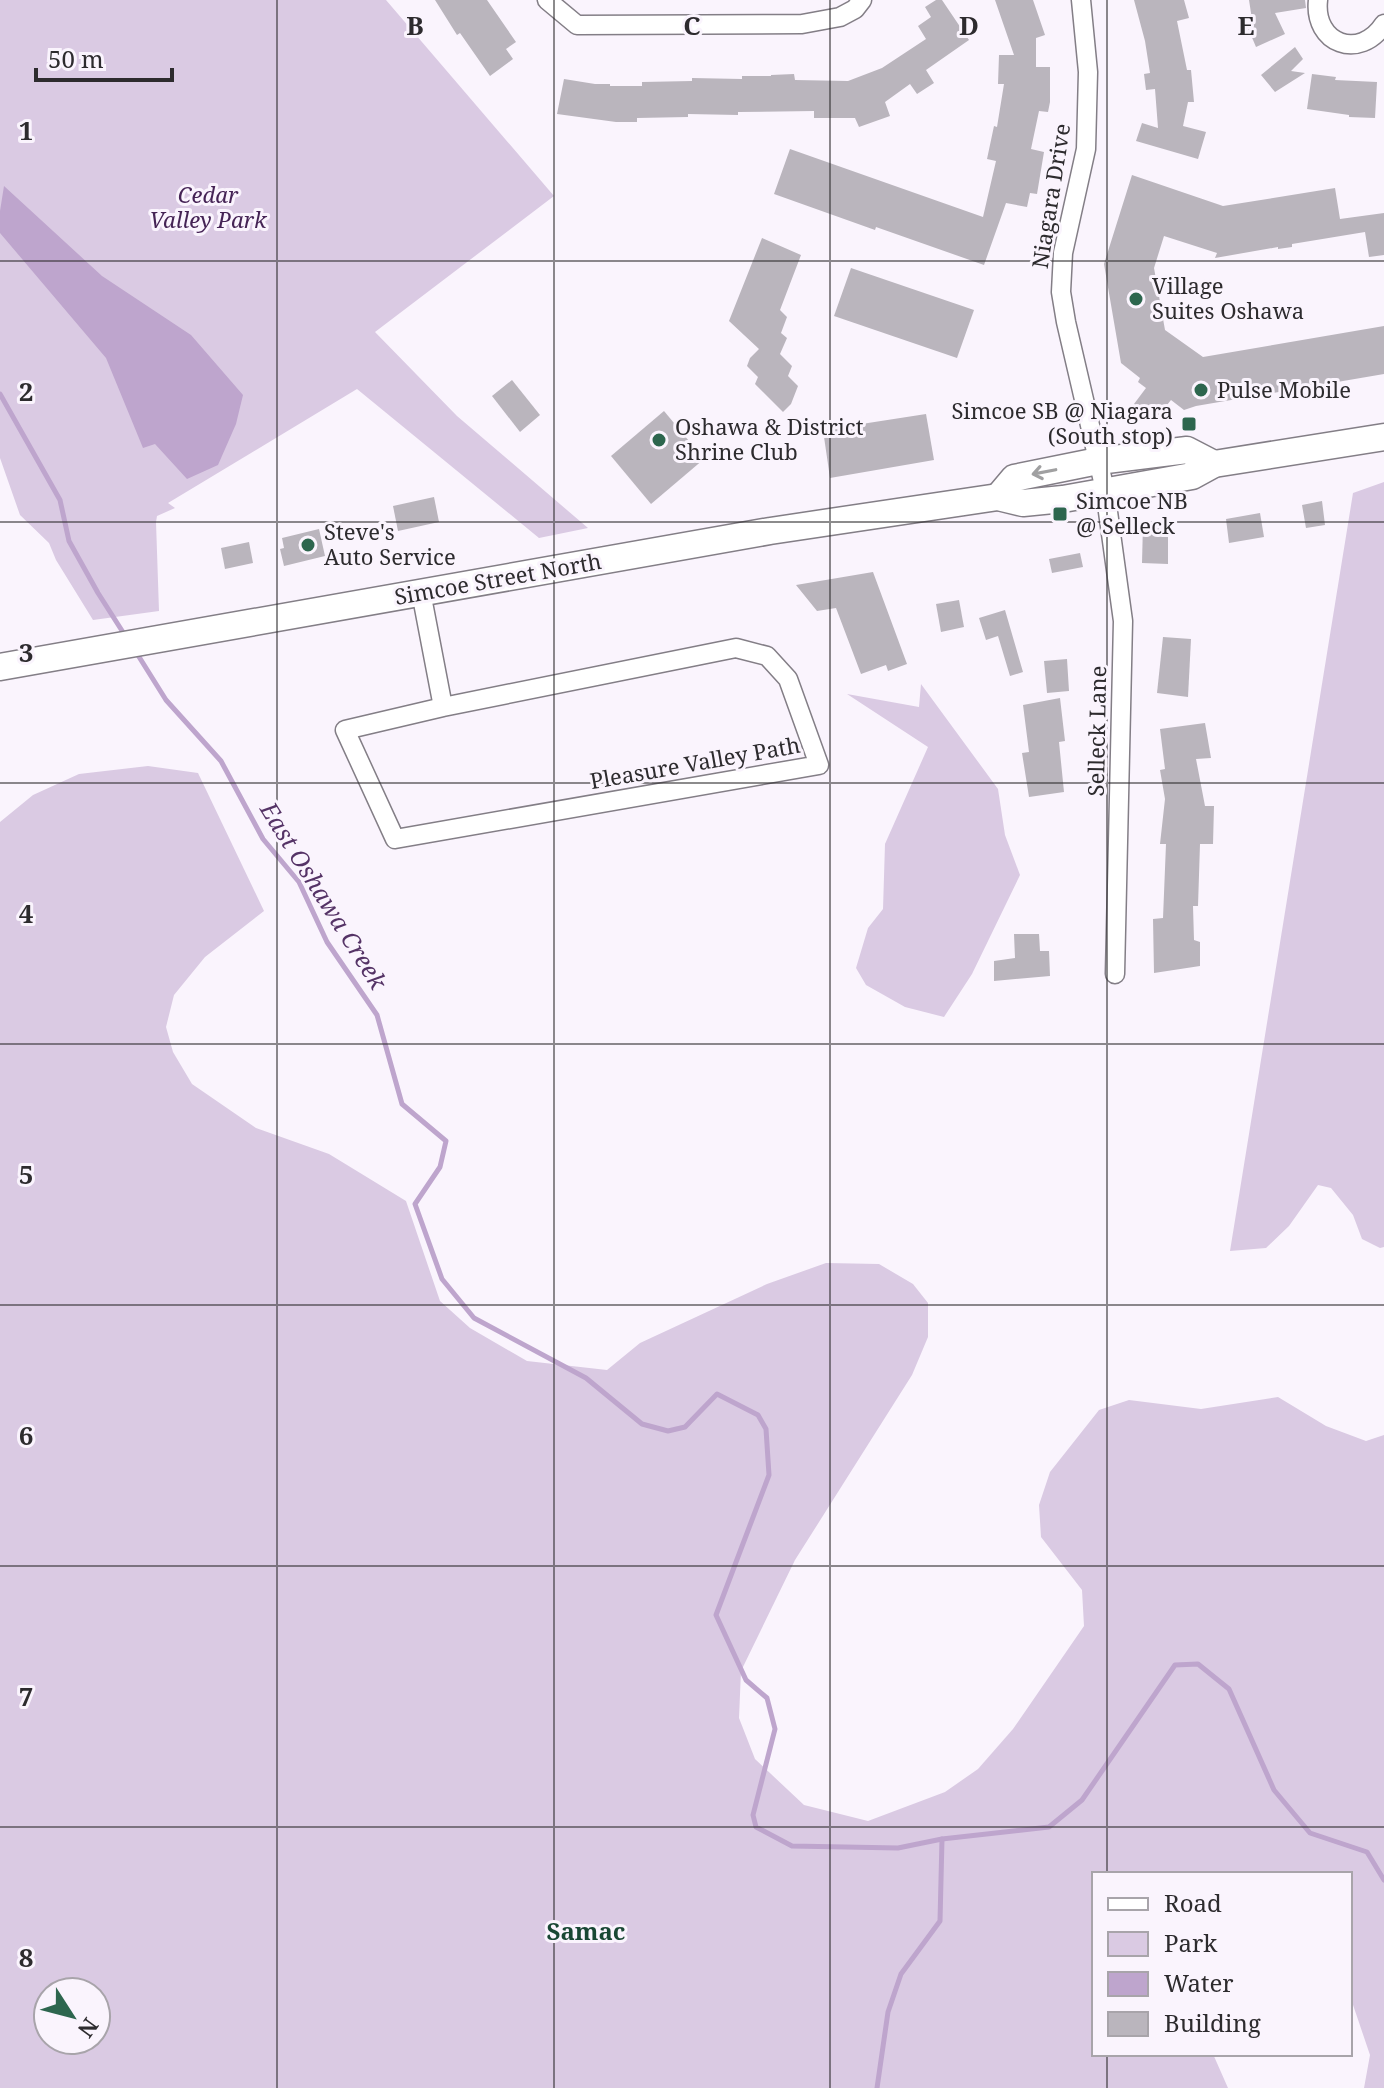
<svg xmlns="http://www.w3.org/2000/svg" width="1384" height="2088" viewBox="0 0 1384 2088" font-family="'Noto Serif',serif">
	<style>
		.green { fill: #dacae3; fill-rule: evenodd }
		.water { fill: #bea5cd }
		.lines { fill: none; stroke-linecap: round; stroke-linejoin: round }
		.stream { stroke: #bea5cd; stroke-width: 5 }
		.building { fill: #bab5bd }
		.minor-casing { stroke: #837e86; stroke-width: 21 }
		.secondary-casing { stroke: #837e86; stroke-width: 29 }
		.minor { stroke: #fff; stroke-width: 18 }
		.secondary { stroke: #fff; stroke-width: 26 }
		.oneway { stroke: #a0a0a1 }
		.grid { fill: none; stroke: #2d2b2e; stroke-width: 2; stroke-opacity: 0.55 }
		.poi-dot { fill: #2d664e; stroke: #faf4fd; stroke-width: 3 }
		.labels { text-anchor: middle; stroke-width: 6; stroke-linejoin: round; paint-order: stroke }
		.park-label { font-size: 22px; font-style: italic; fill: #452355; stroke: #faf4fd }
		.street-label { font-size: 22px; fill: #2d2b2e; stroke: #faf4fd }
		.poi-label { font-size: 22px; fill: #2d2b2e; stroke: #faf4fd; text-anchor: start }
		.water-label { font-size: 24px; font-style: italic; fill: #536; stroke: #faf4fd }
		.neighbourhood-label { font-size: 24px; font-weight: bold; fill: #194734; stroke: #faf4fd }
		.grid-label { font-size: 26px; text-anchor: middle; font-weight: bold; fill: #2d2b2e; stroke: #faf4fd; stroke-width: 6; stroke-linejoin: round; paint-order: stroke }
	</style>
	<rect width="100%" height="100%" fill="#faf4fd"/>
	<g class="green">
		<polygon points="0,0 386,0 554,196 375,332 457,416 588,528 539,538 357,389 168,503 175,508 157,516 156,522 159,611 93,620 56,560 49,543 20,515 0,458"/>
		<polygon points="1384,482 1384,1247 1380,1248 1362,1239 1353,1215 1331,1188 1318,1185 1289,1226 1266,1248 1230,1251 1353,493"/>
		<polygon points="921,684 998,789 1005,835 1020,875 972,974 944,1017 905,1007 866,985 856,968 868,928 883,909 885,844 928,747 847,694 919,707"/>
		<path d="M148 766 198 773 264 911 205 957 174 995 166 1027 173 1052 192 1084 256 1128 329 1154 406 1201 440 1301 470 1328 527 1361 607 1370 640 1343 767 1284 826 1263 879 1264 913 1284 928 1303V1337L912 1375 795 1560 741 1671 739 1718 755 1759 804 1805 868 1821 945 1792 978 1769 1013 1729 1084 1626 1082 1590 1041 1537 1039 1505 1050 1472 1099 1410 1129 1400 1201 1409 1278 1397 1326 1426 1366 1441 1384 1435V2088H1364L1370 2055 1350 1996V1874H1094V2054H1213L1228 2088H0V822L33 795 79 774ZM48 1992H96V2040H48Z"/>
	</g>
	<polygon class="water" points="4,186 102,276 191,335 243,395 236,424 218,465 187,479 155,444 143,448 106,358 0,233 0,211"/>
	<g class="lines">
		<g class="stream">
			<polyline points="0,394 60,500 69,541 98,593 126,637"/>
			<polyline points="136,652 166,700 221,761 263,839 299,882 327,942 377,1015 402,1104 446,1141 440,1167 415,1204 442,1279 474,1318 586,1378 642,1424 668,1431 685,1427 717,1394 758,1415 766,1429 769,1475 716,1615 746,1680 767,1698 775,1729 753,1815 756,1827 792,1846 898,1848 942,1839 1049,1827 1082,1800 1175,1665 1198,1664 1229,1689 1274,1790 1310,1833 1367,1852 1384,1880"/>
			<polyline points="877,2088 888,2012 901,1974 940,1921 942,1839"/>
		</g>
	</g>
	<g class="building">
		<polygon points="435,0 487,0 516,42 506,49 513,59 490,76 460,33 457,35"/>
		<polygon points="936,0 942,0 969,40 926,70 934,83 917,94 910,84 885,102 890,116 859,127 855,118 814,118 814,111 738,112 738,115 688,114 688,117 637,118 637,122 616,122 557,114 564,79 595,84 610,84 610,86 642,86 642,82 692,81 692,78 742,79 742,76 771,76 771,75 794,74 795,80 848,81 882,68 926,39 918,26 931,17 925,7"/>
		<polygon points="995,0 1033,0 1045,35 1036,38 1036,67 1050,67 1050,102 1048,112 1039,111 1031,149 1044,152 1037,194 1030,193 1027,207 1006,203 984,265 876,227 875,230 774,194 790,149 983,217 996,161 987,159 994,126 997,127 1004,84 998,84 999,55 1014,55"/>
		<polygon points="1134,0 1184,0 1189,18 1177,21 1187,70 1191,70 1194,102 1188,102 1183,126 1206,132 1198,159 1136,141 1142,123 1158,128 1155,89 1146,90 1144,74 1150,73 1145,41"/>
		<polygon points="1249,0 1305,0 1306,8 1275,13 1285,34 1256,47 1248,28 1253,26"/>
		<polygon points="1295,47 1303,59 1291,71 1305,73 1275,92 1261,75"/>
		<polygon points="1312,74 1336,77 1335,80 1377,82 1375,118 1349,117 1349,115 1307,109"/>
		<polygon points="1132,175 1223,206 1335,188 1340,219 1384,213 1384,255 1369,257 1365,232 1292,244 1292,247 1278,249 1278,247 1215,258 1217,253 1164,236 1154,268 1165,330 1203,357 1384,326 1384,374 1196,406 1184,410 1171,400 1155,420 1145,413 1134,404 1146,388 1138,382 1140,378 1121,363 1104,264"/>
		<polygon points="762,238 801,255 780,310 787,317 781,333 787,338 780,354 792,366 788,376 798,386 791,404 783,412 755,384 758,377 747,366 750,358 759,349 729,321"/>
		<polygon points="851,268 974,310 957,358 834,316"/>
		<polygon points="512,380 540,415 520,432 492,396"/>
		<polygon points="664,411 704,459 651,504 611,456"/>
		<polygon points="926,414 934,460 830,478 823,430"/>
		<polygon points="434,497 439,522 398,531 393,506"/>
		<polygon points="1322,501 1325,525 1306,528 1302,505"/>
		<polygon points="1260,513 1264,537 1229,543 1226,519"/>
		<polygon points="1143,524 1168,526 1168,564 1142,563"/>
		<polygon points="319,529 325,556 284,566 280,549 284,548 282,538"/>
		<polygon points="249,542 253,563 225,569 221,548"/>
		<polygon points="1080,553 1083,567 1052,573 1049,559"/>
		<polygon points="873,572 907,664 888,671 886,665 861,674 836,608 817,611 796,585"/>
		<polygon points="959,600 964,627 941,632 936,604"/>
		<polygon points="1005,610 1023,672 1010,676 998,636 986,640 979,618"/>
		<polygon points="1163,637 1191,639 1188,697 1157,693"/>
		<polygon points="1067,659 1069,691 1047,693 1044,661"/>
		<polygon points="1060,698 1065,741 1059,742 1064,792 1029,797 1022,753 1029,752 1023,705"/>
		<polygon points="1205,723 1211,758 1196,759 1205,806 1214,806 1213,844 1200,844 1198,906 1193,906 1194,940 1200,942 1200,966 1154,973 1153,919 1163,918 1166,844 1160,844 1165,799 1160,770 1165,769 1160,729"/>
		<polygon points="1014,934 1039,934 1040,951 1049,951 1050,976 994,981 994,961 1015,958"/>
	</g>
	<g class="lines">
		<defs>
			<g id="minor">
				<polyline points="547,0 577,25 802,24 840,17 855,9 862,0"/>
				<polyline points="1081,0 1088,72 1086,149 1063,253 1061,292 1066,322 1105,490 1123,621 1115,974"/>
				<path d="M1318 0C1313 44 1360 61 1384 24"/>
				<polyline points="421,592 443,707 345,730 395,839 819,765 788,679 767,656 736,648 443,707"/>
			</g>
			<g id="secondary">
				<polyline points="998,497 1014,478 1098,461 1187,450 1214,464"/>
				<polyline points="0,667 770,531 998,497 1023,503 1063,499 1192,476 1214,464 1384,437"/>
			</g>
		</defs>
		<use href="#minor" class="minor-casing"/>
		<use href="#secondary" class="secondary-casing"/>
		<use href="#minor" class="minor"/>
		<use href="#secondary" class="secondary"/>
	</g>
	<defs><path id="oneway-shaft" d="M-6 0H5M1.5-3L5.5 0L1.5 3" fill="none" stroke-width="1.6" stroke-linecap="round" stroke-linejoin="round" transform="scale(2)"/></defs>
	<use class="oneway" href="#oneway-shaft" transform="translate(1044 472) rotate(169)"/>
	<path class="grid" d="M277 0V2088M554 0V2088M830 0V2088M1107 0V1874M0 261H1384M0 522H1384M0 783H1384M0 1044H1384M0 1305H1384M0 1566H1384M0 1827H1384M1107 2054V2088"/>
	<g class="poi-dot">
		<circle cx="1136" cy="299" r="8"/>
		<circle cx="1201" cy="390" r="8"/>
		<rect x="1181" y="416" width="16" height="16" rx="4"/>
		<circle cx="659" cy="440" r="8"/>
		<rect x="1052" y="506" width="16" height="16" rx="4"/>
		<circle cx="308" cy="545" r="8"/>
	</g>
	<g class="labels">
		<g class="park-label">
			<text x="208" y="203">Cedar<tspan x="208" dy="25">Valley Park</tspan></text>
		</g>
		<g class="street-label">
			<text transform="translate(1051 196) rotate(-81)" y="8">Niagara Drive</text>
			<text transform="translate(498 579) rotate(-10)" y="8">Simcoe Street North</text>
			<text transform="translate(1097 731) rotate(-89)" y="8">Selleck Lane</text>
			<text transform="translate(695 763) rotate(-10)" y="8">Pleasure Valley Path</text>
		</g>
		<g class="poi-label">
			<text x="1152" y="294">Village<tspan x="1152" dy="25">Suites Oshawa</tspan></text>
			<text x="1217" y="398">Pulse Mobile</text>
			<text x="1173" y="419" text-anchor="end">Simcoe SB @ Niagara<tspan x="1173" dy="25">(South stop)</tspan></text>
			<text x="675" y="435">Oshawa &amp; District<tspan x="675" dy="25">Shrine Club</tspan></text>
			<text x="1076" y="509">Simcoe NB<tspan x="1076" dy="25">@ Selleck</tspan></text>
			<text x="324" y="540">Steve's<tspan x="324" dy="25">Auto Service</tspan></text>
		</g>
		<g class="water-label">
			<text transform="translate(323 896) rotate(58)" y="8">East Oshawa Creek</text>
		</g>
		<g class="neighbourhood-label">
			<text x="586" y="1940">Samac</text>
		</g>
	</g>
	<g class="grid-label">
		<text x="415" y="35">B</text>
		<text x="692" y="35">C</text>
		<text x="969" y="35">D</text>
		<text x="1246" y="35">E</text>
		<text x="26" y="140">1</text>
		<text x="26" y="401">2</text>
		<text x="26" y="662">3</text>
		<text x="26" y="923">4</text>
		<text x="26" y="1184">5</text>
		<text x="26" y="1445">6</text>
		<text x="26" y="1706">7</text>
		<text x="26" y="1967">8</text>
	</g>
	<rect x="1092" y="1872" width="260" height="184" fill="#faf4fd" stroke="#a8a4aa" stroke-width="2"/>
	<rect x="1108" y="1898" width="40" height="12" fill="#ffffff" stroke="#a8a4aa" stroke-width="2"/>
	<text x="1164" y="1912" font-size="24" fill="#2d2b2e">Road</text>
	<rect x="1108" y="1932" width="40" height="24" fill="#dacae3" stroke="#a8a4aa" stroke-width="2"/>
	<text x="1164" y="1952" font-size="24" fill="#2d2b2e">Park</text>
	<rect x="1108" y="1972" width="40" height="24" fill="#bea5cd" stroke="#a8a4aa" stroke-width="2"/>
	<text x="1164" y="1992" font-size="24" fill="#2d2b2e">Water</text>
	<rect x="1108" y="2012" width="40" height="24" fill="#bab5bd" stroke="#a8a4aa" stroke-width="2"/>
	<text x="1164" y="2032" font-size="24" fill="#2d2b2e">Building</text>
	<g transform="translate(72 2016) rotate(126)"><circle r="38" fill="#faf4fd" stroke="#a8a4aa" stroke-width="2"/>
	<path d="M0-6L14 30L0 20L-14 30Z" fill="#2d664e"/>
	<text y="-12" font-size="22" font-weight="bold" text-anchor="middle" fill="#2d2b2e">N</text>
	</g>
	<path d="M36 68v12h136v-12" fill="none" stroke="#2d2b2e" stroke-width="4"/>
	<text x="48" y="68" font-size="24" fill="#2d2b2e" stroke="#faf4fd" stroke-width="6" paint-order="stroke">50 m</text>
</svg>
